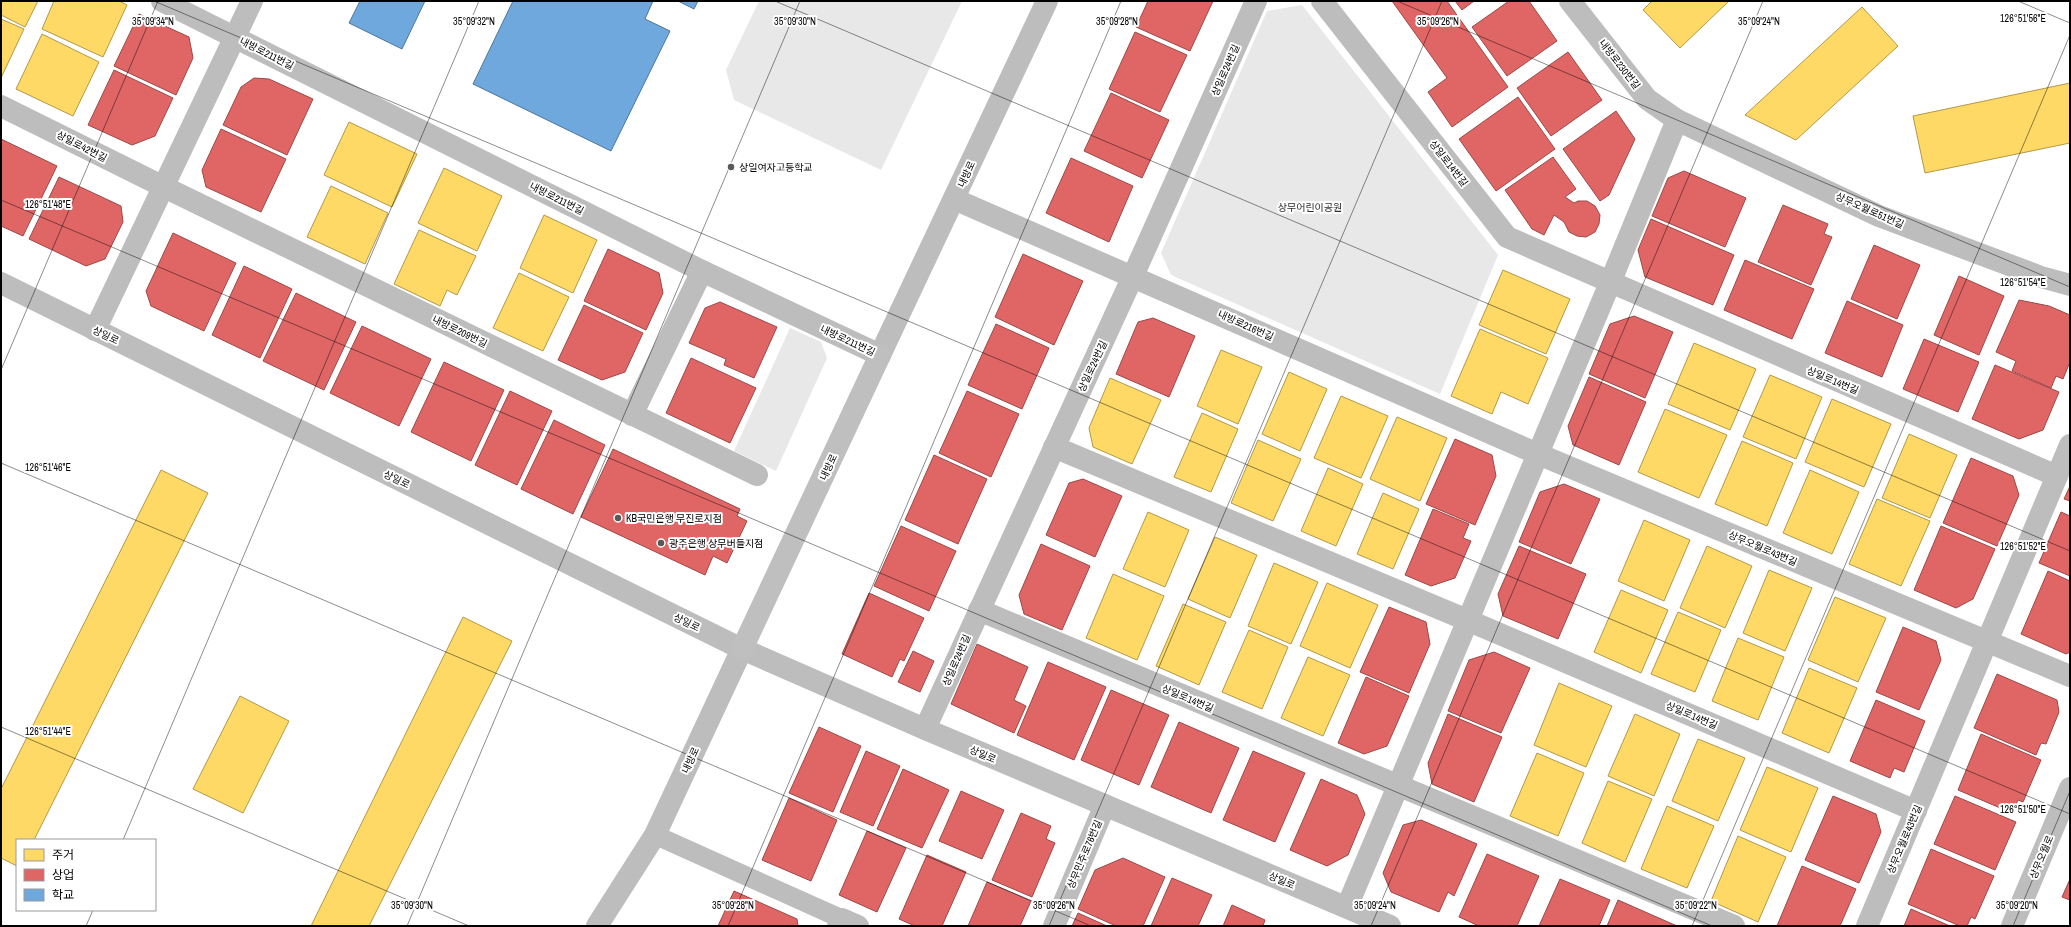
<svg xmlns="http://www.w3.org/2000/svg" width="2071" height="927" viewBox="0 0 2071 927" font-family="'Archivo Narrow','Noto Sans KR',sans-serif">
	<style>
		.green { fill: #e8e8e8 }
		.homes { fill: #ffd966; stroke: #b29847 }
		.shops { fill: #e06666; stroke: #9d4747 }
		.schools { fill: #6fa8dc; stroke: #4e769a }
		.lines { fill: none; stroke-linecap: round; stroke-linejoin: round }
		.pedestrian { stroke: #bdbdbd; stroke-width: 19 }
		.minor { stroke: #bdbdbd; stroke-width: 22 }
		.tertiary { stroke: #bdbdbd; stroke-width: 22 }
		.secondary { stroke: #bfbfbf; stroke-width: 22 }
		.ticks { fill: none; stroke: #000; stroke-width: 1; stroke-opacity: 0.45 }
		.poi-dot { fill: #595959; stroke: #fff; stroke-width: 1.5 }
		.labels { text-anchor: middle; stroke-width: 4; stroke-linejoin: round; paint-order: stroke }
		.street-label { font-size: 10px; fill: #000; stroke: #fff }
		.poi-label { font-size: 10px; fill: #000; stroke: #fff; text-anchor: start }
		.park-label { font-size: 10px; fill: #2c2c2c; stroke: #fff }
		.ticks-label { font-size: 10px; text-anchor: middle; fill: #000; stroke: #fff; stroke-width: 4; stroke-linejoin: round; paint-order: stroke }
	</style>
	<rect width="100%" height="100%" fill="#fff"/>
	<g class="green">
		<polygon points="759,1 962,1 881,170 734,100 726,70"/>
		<polygon points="1302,5 1498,255 1440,394 1171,275 1161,253 1267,11"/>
		<polygon points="790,328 821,342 827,358 776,471 734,451"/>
	</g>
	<g class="homes">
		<polygon points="1,1 38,1 25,27 1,15"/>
		<polygon points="54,1 119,1 127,5 103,57 42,29"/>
		<polygon points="1652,1 1729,1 1680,48 1643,10"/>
		<polygon points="1862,7 1898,46 1796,140 1745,115"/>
		<polygon points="1,19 24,29 1,78"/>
		<polygon points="42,34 99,62 73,116 16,89"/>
		<polygon points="2070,83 2070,143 1925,173 1913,116"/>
		<polygon points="349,122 417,154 392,207 324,175"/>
		<polygon points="444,168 502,196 477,251 418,223"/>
		<polygon points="331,186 388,213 365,264 307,237"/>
		<polygon points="544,215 597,240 573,293 520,268"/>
		<polygon points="419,230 476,256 457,295 447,290 440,306 394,284"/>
		<polygon points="1503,270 1570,299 1546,354 1479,325"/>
		<polygon points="519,273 569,297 543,351 493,328"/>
		<polygon points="1480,329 1548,358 1528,404 1501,392 1492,414 1451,396"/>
		<polygon points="1694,343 1756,369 1730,430 1668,404"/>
		<polygon points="1221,350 1262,367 1238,424 1197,406"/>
		<polygon points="1289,372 1327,389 1300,451 1262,434"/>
		<polygon points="1770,375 1822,397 1796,459 1743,437"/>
		<polygon points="1110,378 1161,400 1132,464 1093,447 1089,428"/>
		<polygon points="1341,396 1388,416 1361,478 1314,458"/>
		<polygon points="1832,399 1891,424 1864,487 1805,462"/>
		<polygon points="1665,409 1727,435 1699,498 1638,472"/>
		<polygon points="1202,413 1238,429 1211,492 1174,477"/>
		<polygon points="1397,417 1447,438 1420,501 1370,479"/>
		<polygon points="1909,434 1957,455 1930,518 1882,498"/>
		<polygon points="1258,440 1301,459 1273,521 1231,503"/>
		<polygon points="1742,441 1793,463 1767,526 1715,504"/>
		<polygon points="1328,468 1363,484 1336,546 1301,531"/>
		<polygon points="161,470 208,493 34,840 17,840 17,866 1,858 1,789"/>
		<polygon points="1810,470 1859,492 1832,554 1783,533"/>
		<polygon points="1383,493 1419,509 1393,569 1357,554"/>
		<polygon points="1877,499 1930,521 1901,586 1849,564"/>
		<polygon points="1148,512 1189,530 1165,587 1123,569"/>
		<polygon points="1644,520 1690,540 1664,601 1618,581"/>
		<polygon points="1215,537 1257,555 1230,618 1188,599"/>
		<polygon points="1707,546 1752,566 1725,628 1680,608"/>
		<polygon points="1274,563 1318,582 1291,644 1248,626"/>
		<polygon points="1769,570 1812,588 1785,651 1743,633"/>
		<polygon points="1113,574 1164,596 1137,660 1086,638"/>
		<polygon points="1327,583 1378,605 1350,668 1300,646"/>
		<polygon points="1621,590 1668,610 1641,673 1594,652"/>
		<polygon points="1835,597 1886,618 1858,682 1808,660"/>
		<polygon points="1183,604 1226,622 1199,685 1156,666"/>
		<polygon points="1678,612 1721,630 1695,692 1651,674"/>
		<polygon points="463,617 512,641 369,926 311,926"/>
		<polygon points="1249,630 1288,647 1262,709 1222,692"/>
		<polygon points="1738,638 1784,657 1758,720 1712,701"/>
		<polygon points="1308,657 1350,675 1323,736 1281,718"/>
		<polygon points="1809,668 1857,688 1829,753 1782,733"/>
		<polygon points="1559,683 1612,706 1586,767 1534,745"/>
		<polygon points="240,696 289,721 243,813 193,789"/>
		<polygon points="1635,714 1680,734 1654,796 1608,776"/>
		<polygon points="1698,739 1745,758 1718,821 1672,801"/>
		<polygon points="1537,753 1584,773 1558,836 1510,816"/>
		<polygon points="1767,767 1818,788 1791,852 1740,830"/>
		<polygon points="1608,781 1652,799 1625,862 1582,843"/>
		<polygon points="1667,806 1714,826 1687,888 1641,869"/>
		<polygon points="1738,836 1786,857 1758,922 1711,901"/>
	</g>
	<g class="shops">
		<polygon points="1148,1 1213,1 1190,51 1136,27"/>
		<polygon points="1392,1 1447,1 1508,87 1452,127 1428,92 1447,78"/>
		<polygon points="1455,1 1474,1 1462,10"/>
		<polygon points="1509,1 1529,1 1557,41 1507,76 1472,27"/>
		<polygon points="139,14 189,37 193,58 176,95 114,66"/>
		<polygon points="1135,32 1187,55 1160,112 1109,89"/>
		<polygon points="1568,52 1602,100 1551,136 1517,88"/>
		<polygon points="114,70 173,98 155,136 132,145 88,125"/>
		<polygon points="254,78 269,79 313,99 287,155 223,125 241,87"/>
		<polygon points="1111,93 1169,120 1142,178 1084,151"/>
		<polygon points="1518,97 1555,149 1496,191 1459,139"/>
		<polygon points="1616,111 1635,139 1609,195 1600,201 1563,149"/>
		<polygon points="221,129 286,159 261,212 206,187 202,170"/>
		<polygon points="1,139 57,166 23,236 1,226"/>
		<polygon points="1553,157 1576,189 1565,197 1574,203 1578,201 1587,201 1595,206 1600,215 1599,224 1595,232 1586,237 1577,236 1569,232 1564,222 1554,215 1544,235 1532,229 1505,190"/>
		<polygon points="1071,158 1133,186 1109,242 1046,213"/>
		<polygon points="1684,171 1746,198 1725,247 1652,216 1668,178"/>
		<polygon points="59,177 121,206 123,222 105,259 86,266 29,239"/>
		<polygon points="1783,205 1828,224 1824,234 1832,237 1811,285 1758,262"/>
		<polygon points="1651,219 1734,255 1713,305 1645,277 1638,250"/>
		<polygon points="173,233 236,263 204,331 151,306 146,291"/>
		<polygon points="1874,245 1920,265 1897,319 1851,299"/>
		<polygon points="608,249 659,273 663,293 646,330 584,301"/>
		<polygon points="1023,254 1083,281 1054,345 995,317"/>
		<polygon points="1745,260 1814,289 1792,339 1724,310"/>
		<polygon points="244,266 292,289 260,358 212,335"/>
		<polygon points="1959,276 2004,296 1979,355 1934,335"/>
		<polygon points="296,293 356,322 324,390 263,361"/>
		<polygon points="2019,300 2049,306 2070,315 2070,362 2063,379 2056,376 2051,388 2012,371 2016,361 1996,352"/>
		<polygon points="1847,301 1903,325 1882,377 1825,353"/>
		<polygon points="720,302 777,327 754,378 724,365 726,359 689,343 705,308"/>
		<polygon points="584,305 643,333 625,372 602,380 558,360"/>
		<polygon points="1634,316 1673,332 1645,398 1589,374 1610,324"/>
		<polygon points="1153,318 1195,336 1169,397 1116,374 1138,322"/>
		<polygon points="996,324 1049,348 1022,409 968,385"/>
		<polygon points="362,326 431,359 399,426 330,393"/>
		<polygon points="1924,339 1979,362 1958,412 1903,389"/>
		<polygon points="691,358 756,388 730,443 666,413"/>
		<polygon points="444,362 504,390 471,461 411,432"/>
		<polygon points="1995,365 2059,392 2043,430 2019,439 1972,419"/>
		<polygon points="1589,377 1646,402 1619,465 1573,445 1568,426"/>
		<polygon points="510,391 552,411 517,485 475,465"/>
		<polygon points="967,391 1019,414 991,477 939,453"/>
		<polygon points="554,420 605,445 573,514 521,489"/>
		<polygon points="1455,439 1492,455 1496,476 1475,525 1426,504"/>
		<polygon points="613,449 740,509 737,516 747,521 727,563 713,556 705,575 581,517"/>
		<polygon points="934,455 987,479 958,544 905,520"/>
		<polygon points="1971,458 2013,476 2019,495 1997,546 1943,523"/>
		<polygon points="1083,479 1122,496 1095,557 1046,535 1069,483"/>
		<polygon points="1564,484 1600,499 1571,564 1519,542 1540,492"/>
		<polygon points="2070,486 2070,501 2064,499"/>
		<polygon points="1433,509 1469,524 1463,538 1471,541 1455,578 1431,586 1405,575"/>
		<polygon points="2061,512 2070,516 2070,576 2039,563"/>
		<polygon points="901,526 956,551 929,611 874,586"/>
		<polygon points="1941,526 1995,549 1973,599 1956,608 1914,590"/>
		<polygon points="1041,544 1090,566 1062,630 1024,614 1019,595"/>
		<polygon points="1519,546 1586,574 1558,639 1503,616 1498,594"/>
		<polygon points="2048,571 2070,581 2070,652 2066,654 2021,634"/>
		<polygon points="869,593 924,618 904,661 900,659 892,677 842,654"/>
		<polygon points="1389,607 1426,622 1430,644 1409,693 1360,672"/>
		<polygon points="1903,627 1936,641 1941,660 1919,710 1876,692"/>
		<polygon points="977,644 1028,667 1014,700 1026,706 1014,733 951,704"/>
		<polygon points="913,651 934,661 920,692 898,682"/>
		<polygon points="1494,652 1530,668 1501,733 1448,711 1469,660"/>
		<polygon points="1048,662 1106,687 1074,760 1017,735"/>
		<polygon points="1997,674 2057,700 2059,712 2046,744 2041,743 2036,755 1974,728"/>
		<polygon points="1366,677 1409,696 1387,746 1364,754 1338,743"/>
		<polygon points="1111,690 1169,715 1139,785 1081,760"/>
		<polygon points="1876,700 1925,721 1904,772 1894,768 1890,778 1850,761"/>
		<polygon points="1448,714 1502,737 1474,802 1432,784 1428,763"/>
		<polygon points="1179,722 1239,748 1211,813 1151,787"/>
		<polygon points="819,727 861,746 833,812 789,793"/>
		<polygon points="1981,734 2041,760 2023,802 2018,800 2012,813 1958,790"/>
		<polygon points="866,751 900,766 873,826 840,812"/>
		<polygon points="1253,751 1305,773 1275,842 1223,820"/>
		<polygon points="903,769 949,790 922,848 877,829"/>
		<polygon points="1321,779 1357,795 1365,814 1348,855 1327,866 1290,850"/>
		<polygon points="961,791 1004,810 982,859 939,841"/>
		<polygon points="1833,796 1876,814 1881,832 1859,883 1805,860"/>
		<polygon points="1955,796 2016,822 1995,870 1934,844"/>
		<polygon points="789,798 837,820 811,881 762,860"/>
		<polygon points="1021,813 1051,826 1046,839 1055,843 1032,897 992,880"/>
		<polygon points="1421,820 1477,844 1454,896 1448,892 1439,912 1391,892 1383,873 1403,825"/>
		<polygon points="867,831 906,848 877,912 839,895"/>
		<polygon points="1931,849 1994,876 1975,919 1971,917 1967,926 1960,926 1908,904"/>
		<polygon points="1487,854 1539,876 1517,926 1479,926 1459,917"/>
		<polygon points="927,855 966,872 942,926 915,926 899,919"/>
		<polygon points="1123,858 1165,877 1143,926 1116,926 1078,909 1095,870"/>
		<polygon points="1802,866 1856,889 1840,926 1777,926"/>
		<polygon points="1172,878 1212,895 1198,926 1151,926"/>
		<polygon points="1560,879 1610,900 1599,926 1539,926"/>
		<polygon points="2070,879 2070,900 2062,897"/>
		<polygon points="987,882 1031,901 1020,926 968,926"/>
		<polygon points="734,891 797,919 798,926 718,926"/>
		<polygon points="1618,900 1677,926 1607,926"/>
		<polygon points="1232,905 1265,920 1263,926 1223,926"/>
		<polygon points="1911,909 1950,926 1904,926"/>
		<polygon points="1078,913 1107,926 1072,926"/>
	</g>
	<g class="schools">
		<polygon points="360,1 425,1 402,49 349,23"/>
		<polygon points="513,1 653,1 645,19 670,31 611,151 473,84"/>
		<polygon points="678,1 698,1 694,9"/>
	</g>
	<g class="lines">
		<polyline class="pedestrian" points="655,835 842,919"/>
		<g class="minor">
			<polyline points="162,1 702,271 880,355"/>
			<polyline points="1322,1 1507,237 2057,476"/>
			<polyline points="1570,1 1647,99 1677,120 1879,216 2041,277 2070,285"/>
			<polyline points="1,106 164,187 757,475"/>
			<polyline points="954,199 1538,454 2070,676"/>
			<polyline points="95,330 252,1"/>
			<polyline points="632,415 702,271"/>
			<polyline points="1054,447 1467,620 1916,811"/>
			<polyline points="979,610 1734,926"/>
			<polyline points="742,649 925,729 1390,926"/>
			<polyline points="925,729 1133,276 1256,1"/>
			<polyline points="1347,907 1610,283 1677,120"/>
			<polyline points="838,926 842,919 858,926"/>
			<polyline points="1054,926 1105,805"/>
			<polyline points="1867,926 2070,445"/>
			<polyline points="2012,926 2070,788"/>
		</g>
		<g class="tertiary">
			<polyline points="1,283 742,649 655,835 597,926"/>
			<polyline points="880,355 1047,1"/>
		</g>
		<polyline class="secondary" points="742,649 880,355"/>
	</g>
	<path class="ticks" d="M154 1 2070 814M775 1 2070 551M1397 1 2070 287M2018 1 2070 23M1 200 1712 926M1 370 158 1M1 463 1091 926M1 727 469 926M123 840 479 1M86 926 93 910M407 926 800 1M728 926 1121 1M1049 926 1442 1M1371 926 1763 1M1692 926 2070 35M2013 926 2070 791"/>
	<g class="poi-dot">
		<circle cx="731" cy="167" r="4"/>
		<circle cx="618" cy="518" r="4"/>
		<circle cx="661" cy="543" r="4"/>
	</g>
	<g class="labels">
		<g class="street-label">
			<text transform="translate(267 53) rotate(27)" y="4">내방로211번길</text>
			<text transform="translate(1620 64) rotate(52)" y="4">내방로230번길</text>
			<text transform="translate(1225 70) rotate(-66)" y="4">상일로24번길</text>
			<text transform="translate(82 146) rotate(27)" y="4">상일로42번길</text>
			<text transform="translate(1449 163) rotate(52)" y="4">상일로14번길</text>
			<text transform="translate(966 174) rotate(-65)" y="4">내방로</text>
			<text transform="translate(557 198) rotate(27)" y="4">내방로211번길</text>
			<text transform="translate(1870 210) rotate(24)" y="4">상무오월로51번길</text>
			<text transform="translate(1246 325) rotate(24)" y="4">내방로216번길</text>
			<text transform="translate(460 331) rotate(26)" y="4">내방로209번길</text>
			<text transform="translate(106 335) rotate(26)" y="4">상일로</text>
			<text transform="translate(848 340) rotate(25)" y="4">내방로211번길</text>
			<text transform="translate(1092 366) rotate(-65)" y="4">상일로24번길</text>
			<text transform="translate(1833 380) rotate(23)" y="4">상일로14번길</text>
			<text transform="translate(828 467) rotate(-65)" y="4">내방로</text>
			<text transform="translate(397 479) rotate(26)" y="4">상일로</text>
			<text transform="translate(1763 548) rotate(23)" y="4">상무오월로43번길</text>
			<text transform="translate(687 622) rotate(26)" y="4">상일로</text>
			<text transform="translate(956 660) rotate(-66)" y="4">상일로24번길</text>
			<text transform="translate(1188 698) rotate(23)" y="4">상일로14번길</text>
			<text transform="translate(1692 715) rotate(23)" y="4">상일로14번길</text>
			<text transform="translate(983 754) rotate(23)" y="4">상일로</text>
			<text transform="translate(690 760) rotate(-65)" y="4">내방로</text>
			<text transform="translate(1904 839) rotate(-67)" y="4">상무오월로43번길</text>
			<text transform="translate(1084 854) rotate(-67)" y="4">상무민주로76번길</text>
			<text transform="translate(2041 857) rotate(-67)" y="4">상무오월로</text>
			<text transform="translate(1282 880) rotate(23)" y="4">상일로</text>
		</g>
		<g class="poi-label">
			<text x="739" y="171">상일여자고등학교</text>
			<text x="626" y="522">KB국민은행 무진로지점</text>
			<text x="669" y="547">광주은행 상무버들지점</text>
		</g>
		<g class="park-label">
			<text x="1310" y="211">상무어린이공원</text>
		</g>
	</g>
	<g class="ticks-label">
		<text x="2023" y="22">126°51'56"E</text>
		<text x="474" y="25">35°09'32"N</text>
		<text x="1759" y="25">35°09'24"N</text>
		<text x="153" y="25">35°09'34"N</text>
		<text x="795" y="25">35°09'30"N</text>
		<text x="1117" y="25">35°09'28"N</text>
		<text x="1438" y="25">35°09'26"N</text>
		<text x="48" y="208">126°51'48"E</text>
		<text x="2023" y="286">126°51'54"E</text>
		<text x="48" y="471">126°51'46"E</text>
		<text x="2023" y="550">126°51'52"E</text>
		<text x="48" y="735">126°51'44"E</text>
		<text x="2023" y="813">126°51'50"E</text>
		<text x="412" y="909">35°09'30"N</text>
		<text x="733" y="909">35°09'28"N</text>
		<text x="1054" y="909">35°09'26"N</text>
		<text x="1375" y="909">35°09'24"N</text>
		<text x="1696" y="909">35°09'22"N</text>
		<text x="2017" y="909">35°09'20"N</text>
	</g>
	<rect width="2071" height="927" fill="none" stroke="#000000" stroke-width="4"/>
	<rect x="16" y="839" width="140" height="72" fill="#ffffff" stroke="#999999"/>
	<rect x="24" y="849" width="20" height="12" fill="#ffd966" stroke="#999999"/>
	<text x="52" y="859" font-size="12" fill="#000000">주거</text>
	<rect x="24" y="869" width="20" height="12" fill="#e06666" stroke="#999999"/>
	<text x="52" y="879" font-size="12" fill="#000000">상업</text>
	<rect x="24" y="889" width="20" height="12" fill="#6fa8dc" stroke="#999999"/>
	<text x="52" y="899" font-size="12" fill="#000000">학교</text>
</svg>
